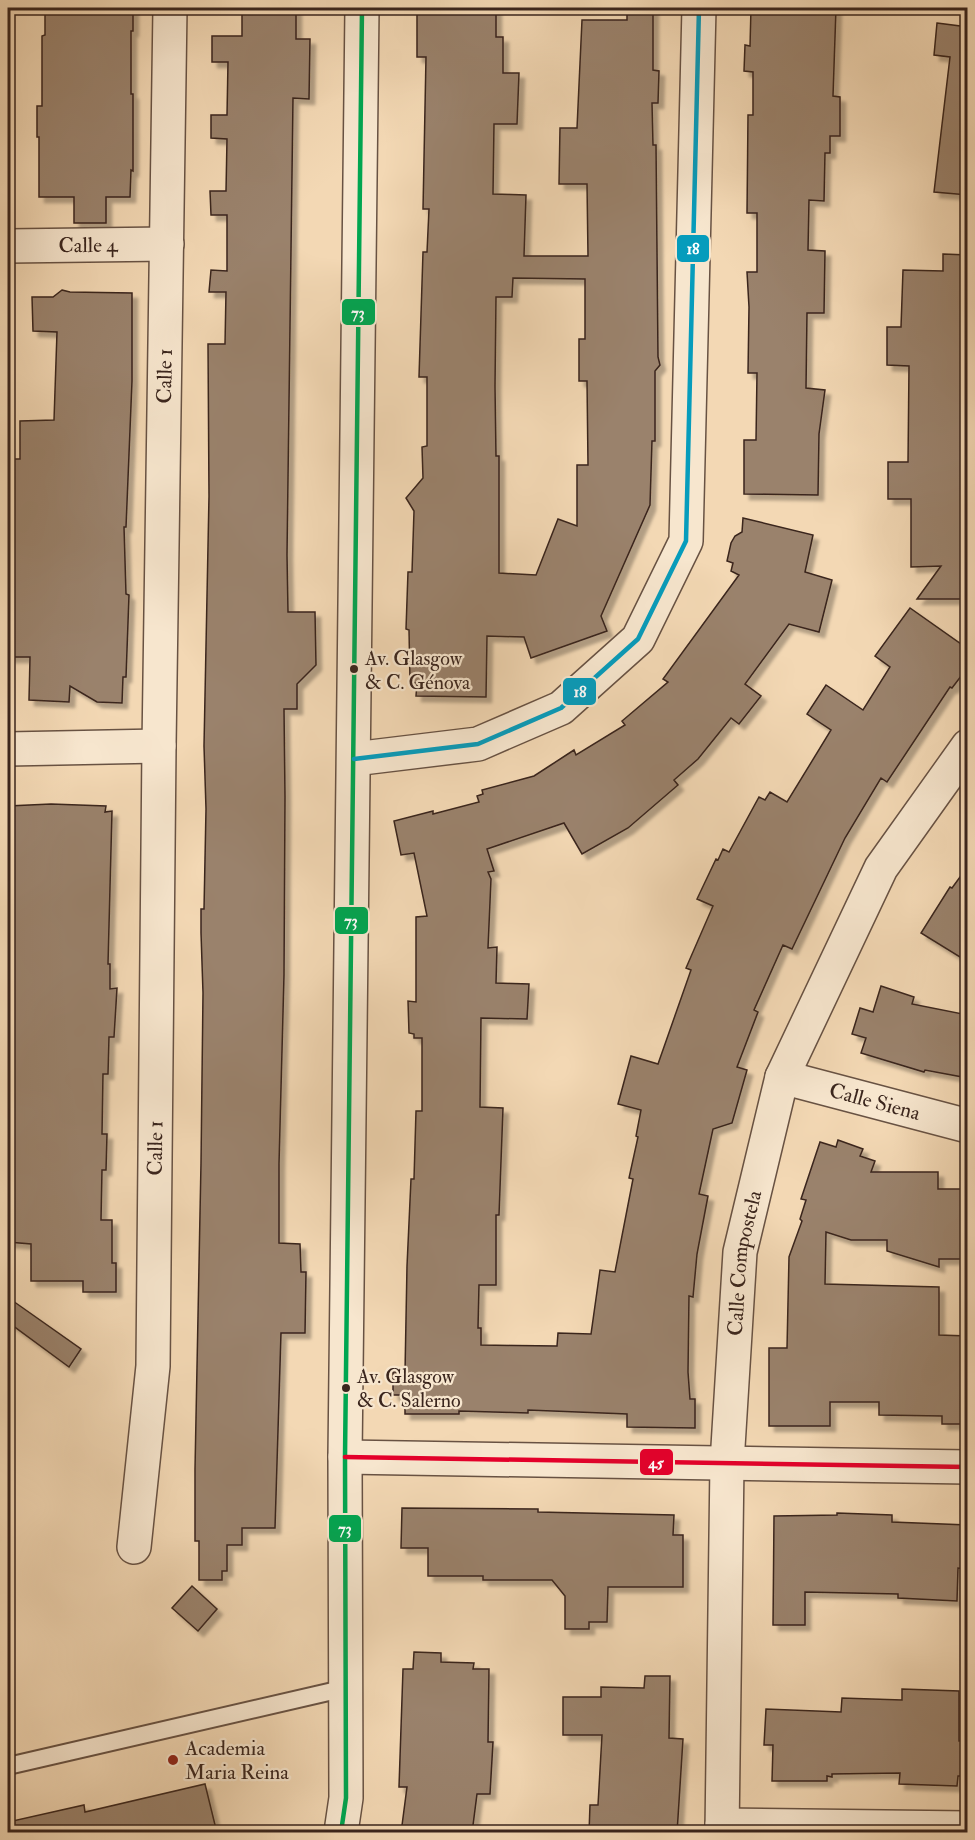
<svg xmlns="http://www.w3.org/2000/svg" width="975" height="1840" viewBox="0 0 975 1840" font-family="'IM FELL Double Pica',serif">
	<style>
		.building { fill: #9a826c; stroke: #3a251d; stroke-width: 1.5; fill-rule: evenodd; filter: url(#shadow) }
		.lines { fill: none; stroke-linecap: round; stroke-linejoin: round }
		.lane-casing { stroke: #685243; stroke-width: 20 }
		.street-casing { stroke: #685243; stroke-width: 36 }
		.lane { stroke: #f7e6ce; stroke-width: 16 }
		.street { stroke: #f7e6ce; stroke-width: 33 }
		.bus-1-casing { stroke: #f7e6ce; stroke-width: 9 }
		.bus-2-casing { stroke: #f7e6ce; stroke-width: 9 }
		.bus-3-casing { stroke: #f7e6ce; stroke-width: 9 }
		.bus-1 { stroke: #00a651; stroke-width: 4.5 }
		.bus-2 { stroke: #069cbc; stroke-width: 4.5 }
		.bus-3 { stroke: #e4002b; stroke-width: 4.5 }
		.bus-dot { fill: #3a251d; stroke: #f7e6ce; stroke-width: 2 }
		.poi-dot { fill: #8f2418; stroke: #f7e6ce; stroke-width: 2 }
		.labels { text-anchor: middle; stroke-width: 4.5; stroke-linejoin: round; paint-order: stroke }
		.bus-label { font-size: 20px; fill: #3a251d; stroke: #f7e6ce; text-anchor: start }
		.street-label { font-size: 21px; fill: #3a251d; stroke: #f7e6ce }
		.poi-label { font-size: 21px; fill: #3a251d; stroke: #f7e6ce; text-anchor: start }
		.line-badge { stroke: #f7e6ce; stroke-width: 2 }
		.badge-label { font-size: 16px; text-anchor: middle; font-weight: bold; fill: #fff }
	</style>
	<defs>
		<filter id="shadow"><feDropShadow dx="5.5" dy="5.5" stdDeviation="1.5" flood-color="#0004"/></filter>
	</defs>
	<rect width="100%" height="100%" fill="#f3d8b4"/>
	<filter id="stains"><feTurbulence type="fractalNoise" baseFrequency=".00333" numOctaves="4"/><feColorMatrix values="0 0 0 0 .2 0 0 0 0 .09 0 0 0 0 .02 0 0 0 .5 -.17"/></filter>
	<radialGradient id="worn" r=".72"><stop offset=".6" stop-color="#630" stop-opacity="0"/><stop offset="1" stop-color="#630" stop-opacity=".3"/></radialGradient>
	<g class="building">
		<polygon points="45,8 133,8 133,31 131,31 131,94 133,94 133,171 131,170 130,197 106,197 106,223 74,223 74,197 39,197 39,137 37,137 37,106 42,106 42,36 45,35"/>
		<polygon points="242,8 296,8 296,39 310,39 309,99 293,98 287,555 288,612 315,612 316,665 297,684 297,709 284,709 285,797 284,975 279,1164 279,1243 300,1244 301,1272 306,1272 305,1333 281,1333 275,1528 242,1528 242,1545 227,1545 227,1571 222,1571 222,1580 199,1580 199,1541 195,1541 195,1469 201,1163 203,993 201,933 201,909 204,909 206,809 204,746 209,496 208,344 225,344 226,292 209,292 211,270 227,271 227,215 211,215 210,191 226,191 227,139 211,138 211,115 227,115 228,62 212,62 212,36 242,36"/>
		<path d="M417 8H496V37H503V73H519L517 124H494L493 194 526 195 524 256H588L587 184H559L560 128H577L582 20H627V8H653V70L659 71 658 103H652L653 145H656L658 357 660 365 655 371V441H652L650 505 601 616 607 631 531 658 524 637 487 636 486 697 416 696 417 683 410 682 409 630 406 629 408 572H412L414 511 406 498 423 478 422 447 427 446V377H419L423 252H427L429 209H423L426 57H417ZM513 278 585 279V339H579V381H587L588 465H577V526L558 519 536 575 499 573V456H496L495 386 496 297H512Z"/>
		<polygon points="751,8 836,8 833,96 840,97 840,136 830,136 830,153 825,153 824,201 809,200 808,250 825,251 824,313 807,313 806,388 825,390 819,434 818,495 744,494 744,440 756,440 757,373 748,373 749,307 747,272 757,272 757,213 747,213 748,115 753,115 753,72 744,71 745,45 750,46"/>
		<polygon points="937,23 968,27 968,195 934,192 950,57 934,55"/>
		<polygon points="943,254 968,255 968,599 917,599 941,566 911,567 911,499 888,499 888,462 908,462 909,366 887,365 887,327 901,327 903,270 943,271"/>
		<polygon points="62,290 70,292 132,293 132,381 126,527 124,527 126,594 129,595 126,677 123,677 122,703 97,702 70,686 69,702 29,700 30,657 8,657 8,459 20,459 20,421 54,420 57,332 33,331 32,297 53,297"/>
		<polygon points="743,518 813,535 805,572 832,580 819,632 789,624 745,684 761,696 739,724 731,718 698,759 674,780 678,785 628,828 582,854 564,823 487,849 494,871 488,872 491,879 488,948 497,947 496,983 529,984 527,1019 481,1018 480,1107 503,1108 499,1215 496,1215 496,1285 479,1285 478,1328 481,1328 481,1345 557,1346 558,1333 591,1334 600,1270 615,1272 633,1179 629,1178 638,1137 636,1136 641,1110 618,1104 631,1056 658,1064 691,970 686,968 713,906 697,899 716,859 718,860 723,849 729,852 759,797 765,800 770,792 787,802 831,730 807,714 826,685 863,710 890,667 875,656 910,608 968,649 968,667 952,688 950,687 887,782 881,778 845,838 792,949 783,945 754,1010 758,1012 737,1067 747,1070 732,1123 713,1129 699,1194 708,1196 697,1254 693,1297 689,1296 688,1372 690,1399 695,1399 695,1428 627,1427 627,1414 528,1410 528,1413 459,1411 459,1414 405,1414 405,1395 393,1395 393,1372 405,1372 407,1266 411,1179 414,1179 416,1111 422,1111 422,1038 414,1038 414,1034 409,1033 408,1001 416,1002 416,917 427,916 414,853 401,855 394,821 433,811 433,814 479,802 477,796 483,794 482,790 534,776 574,750 576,755 625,725 622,721 668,682 663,679 739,575 731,571 733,563 727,561 731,543 735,536 742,532"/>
		<polygon points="51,804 106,806 105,812 112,811 108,964 110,964 110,989 117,988 114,1037 109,1037 108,1074 103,1074 102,1134 107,1134 106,1170 102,1170 101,1220 112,1220 112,1263 116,1263 116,1292 83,1292 83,1281 31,1281 31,1244 8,1242 8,806"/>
		<polygon points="968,866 968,962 921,933 950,887 952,888"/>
		<polygon points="881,986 914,997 912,1004 968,1015 968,1078 925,1070 924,1072 861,1053 866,1038 852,1034 860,1008 873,1012"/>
		<polygon points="838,1140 863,1149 860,1156 875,1161 871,1172 938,1172 938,1189 968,1189 968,1259 939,1259 939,1267 887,1251 887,1240 851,1240 826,1232 825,1284 939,1287 939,1335 968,1336 968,1424 942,1424 942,1416 879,1415 879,1402 830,1402 830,1426 769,1426 769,1348 787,1348 789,1257 802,1221 800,1219 806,1200 801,1199 820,1142 836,1147"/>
		<polygon points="13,1301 81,1349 69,1367 8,1322 8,1308"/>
		<polygon points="402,1508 538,1509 538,1512 674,1515 673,1535 683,1535 683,1587 608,1587 607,1622 589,1622 589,1629 565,1629 565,1596 552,1580 483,1580 483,1576 428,1576 428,1548 401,1548"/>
		<polygon points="837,1513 892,1515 892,1522 968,1525 968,1569 958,1568 957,1601 898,1598 898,1594 805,1592 805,1625 773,1625 774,1516 837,1515"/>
		<polygon points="192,1586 217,1609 198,1631 172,1608"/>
		<polygon points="414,1652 441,1653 441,1662 474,1663 473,1669 489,1669 488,1742 493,1742 490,1794 477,1794 472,1833 401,1833 407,1787 399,1787 403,1669 413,1669"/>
		<polygon points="645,1676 670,1676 669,1738 683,1739 677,1833 589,1833 590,1805 598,1805 602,1735 563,1735 563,1697 601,1697 601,1687 644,1688"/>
		<polygon points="902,1689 959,1691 959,1741 968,1740 968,1776 958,1776 957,1786 899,1784 900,1773 832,1774 832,1777 827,1776 827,1781 772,1781 773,1745 764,1745 766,1709 841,1712 842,1698 902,1700"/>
		<polygon points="205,1784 217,1833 8,1833 8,1822 84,1805 85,1812"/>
	</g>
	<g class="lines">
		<defs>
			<polyline id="lane" points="8,1766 346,1688"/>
			<g id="street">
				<path id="s1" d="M8 246 167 244"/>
				<polyline points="8,749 159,746"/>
				<polyline points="354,759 478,744 561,708 638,639 686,541 699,8"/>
				<path id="s2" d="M782 1077 968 1126"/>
				<polyline points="345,1457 968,1467"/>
				<path id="s3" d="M134 1547 153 1366 159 746 170 8"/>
				<polyline points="722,1825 968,1828"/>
				<polyline points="341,1832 346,1798 345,1457 362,8"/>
				<path id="s4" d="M722 1832 727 1463 740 1252 782 1077 881 868 968 746"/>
			</g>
		</defs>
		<use href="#lane" class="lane-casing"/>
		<use href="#street" class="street-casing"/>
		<use href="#lane" class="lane"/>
		<use href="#street" class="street"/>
		<defs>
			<polyline id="bus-1" points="341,1832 346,1798 345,1457 362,8"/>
			<polyline id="bus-2" points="354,759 478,744 561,708 638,639 686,541 699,8"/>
			<polyline id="bus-3" points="345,1457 968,1467"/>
		</defs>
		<use href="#bus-1" class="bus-1-casing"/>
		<use href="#bus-2" class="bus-2-casing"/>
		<use href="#bus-3" class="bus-3-casing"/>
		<use href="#bus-1" class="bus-1"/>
		<use href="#bus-2" class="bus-2"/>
		<use href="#bus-3" class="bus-3"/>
	</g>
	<g class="bus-dot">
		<circle cx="354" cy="669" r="5"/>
		<circle cx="346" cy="1388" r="5"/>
	</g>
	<circle class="poi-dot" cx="173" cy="1760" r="6"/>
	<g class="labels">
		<g class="bus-label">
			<text x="365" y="665">Av. Glasgow<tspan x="365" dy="24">&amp; C. Génova</tspan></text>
			<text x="357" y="1383">Av. Glasgow<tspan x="357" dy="24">&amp; C. Salerno</tspan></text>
		</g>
		<g class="street-label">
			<text dy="7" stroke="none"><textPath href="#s1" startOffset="80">Calle 4</textPath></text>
			<text dy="7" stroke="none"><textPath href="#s3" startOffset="1172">Calle 1</textPath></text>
			<text dy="7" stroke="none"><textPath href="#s2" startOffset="96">Calle Siena</textPath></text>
			<text dy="7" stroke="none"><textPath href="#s3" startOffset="400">Calle 1</textPath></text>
			<text dy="7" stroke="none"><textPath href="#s4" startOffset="570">Calle Compostela</textPath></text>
		</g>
		<g class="poi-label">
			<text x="185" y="1755">Academia<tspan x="185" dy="24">Maria Reina</tspan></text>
		</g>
	</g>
	<g class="line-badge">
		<rect x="676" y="234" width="34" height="29" rx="6" fill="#069cbc"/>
		<rect x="341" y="298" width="35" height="28" rx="6" fill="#00a651"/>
		<rect x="562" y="677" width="35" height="29" rx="6" fill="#069cbc"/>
		<rect x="334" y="906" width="35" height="29" rx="6" fill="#00a651"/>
		<rect x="639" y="1448" width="35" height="28" rx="6" fill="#e4002b"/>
		<rect x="328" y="1514" width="34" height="29" rx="6" fill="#00a651"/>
	</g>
	<g class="badge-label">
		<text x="693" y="254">18</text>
		<text x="358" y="318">73</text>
		<text x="580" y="697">18</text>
		<text x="351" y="926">73</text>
		<text x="656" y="1468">45</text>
		<text x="345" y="1534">73</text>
	</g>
	<rect width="975" height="1840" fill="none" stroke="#f3d8b4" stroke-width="30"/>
	<rect x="9" y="9" width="957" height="1822" fill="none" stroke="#3a251d" stroke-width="3"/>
	<rect x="15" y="15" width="945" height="1810" fill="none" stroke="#3a251d" stroke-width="1.5"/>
	<rect width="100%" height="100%" filter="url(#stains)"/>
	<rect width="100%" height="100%" fill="url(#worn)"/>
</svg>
